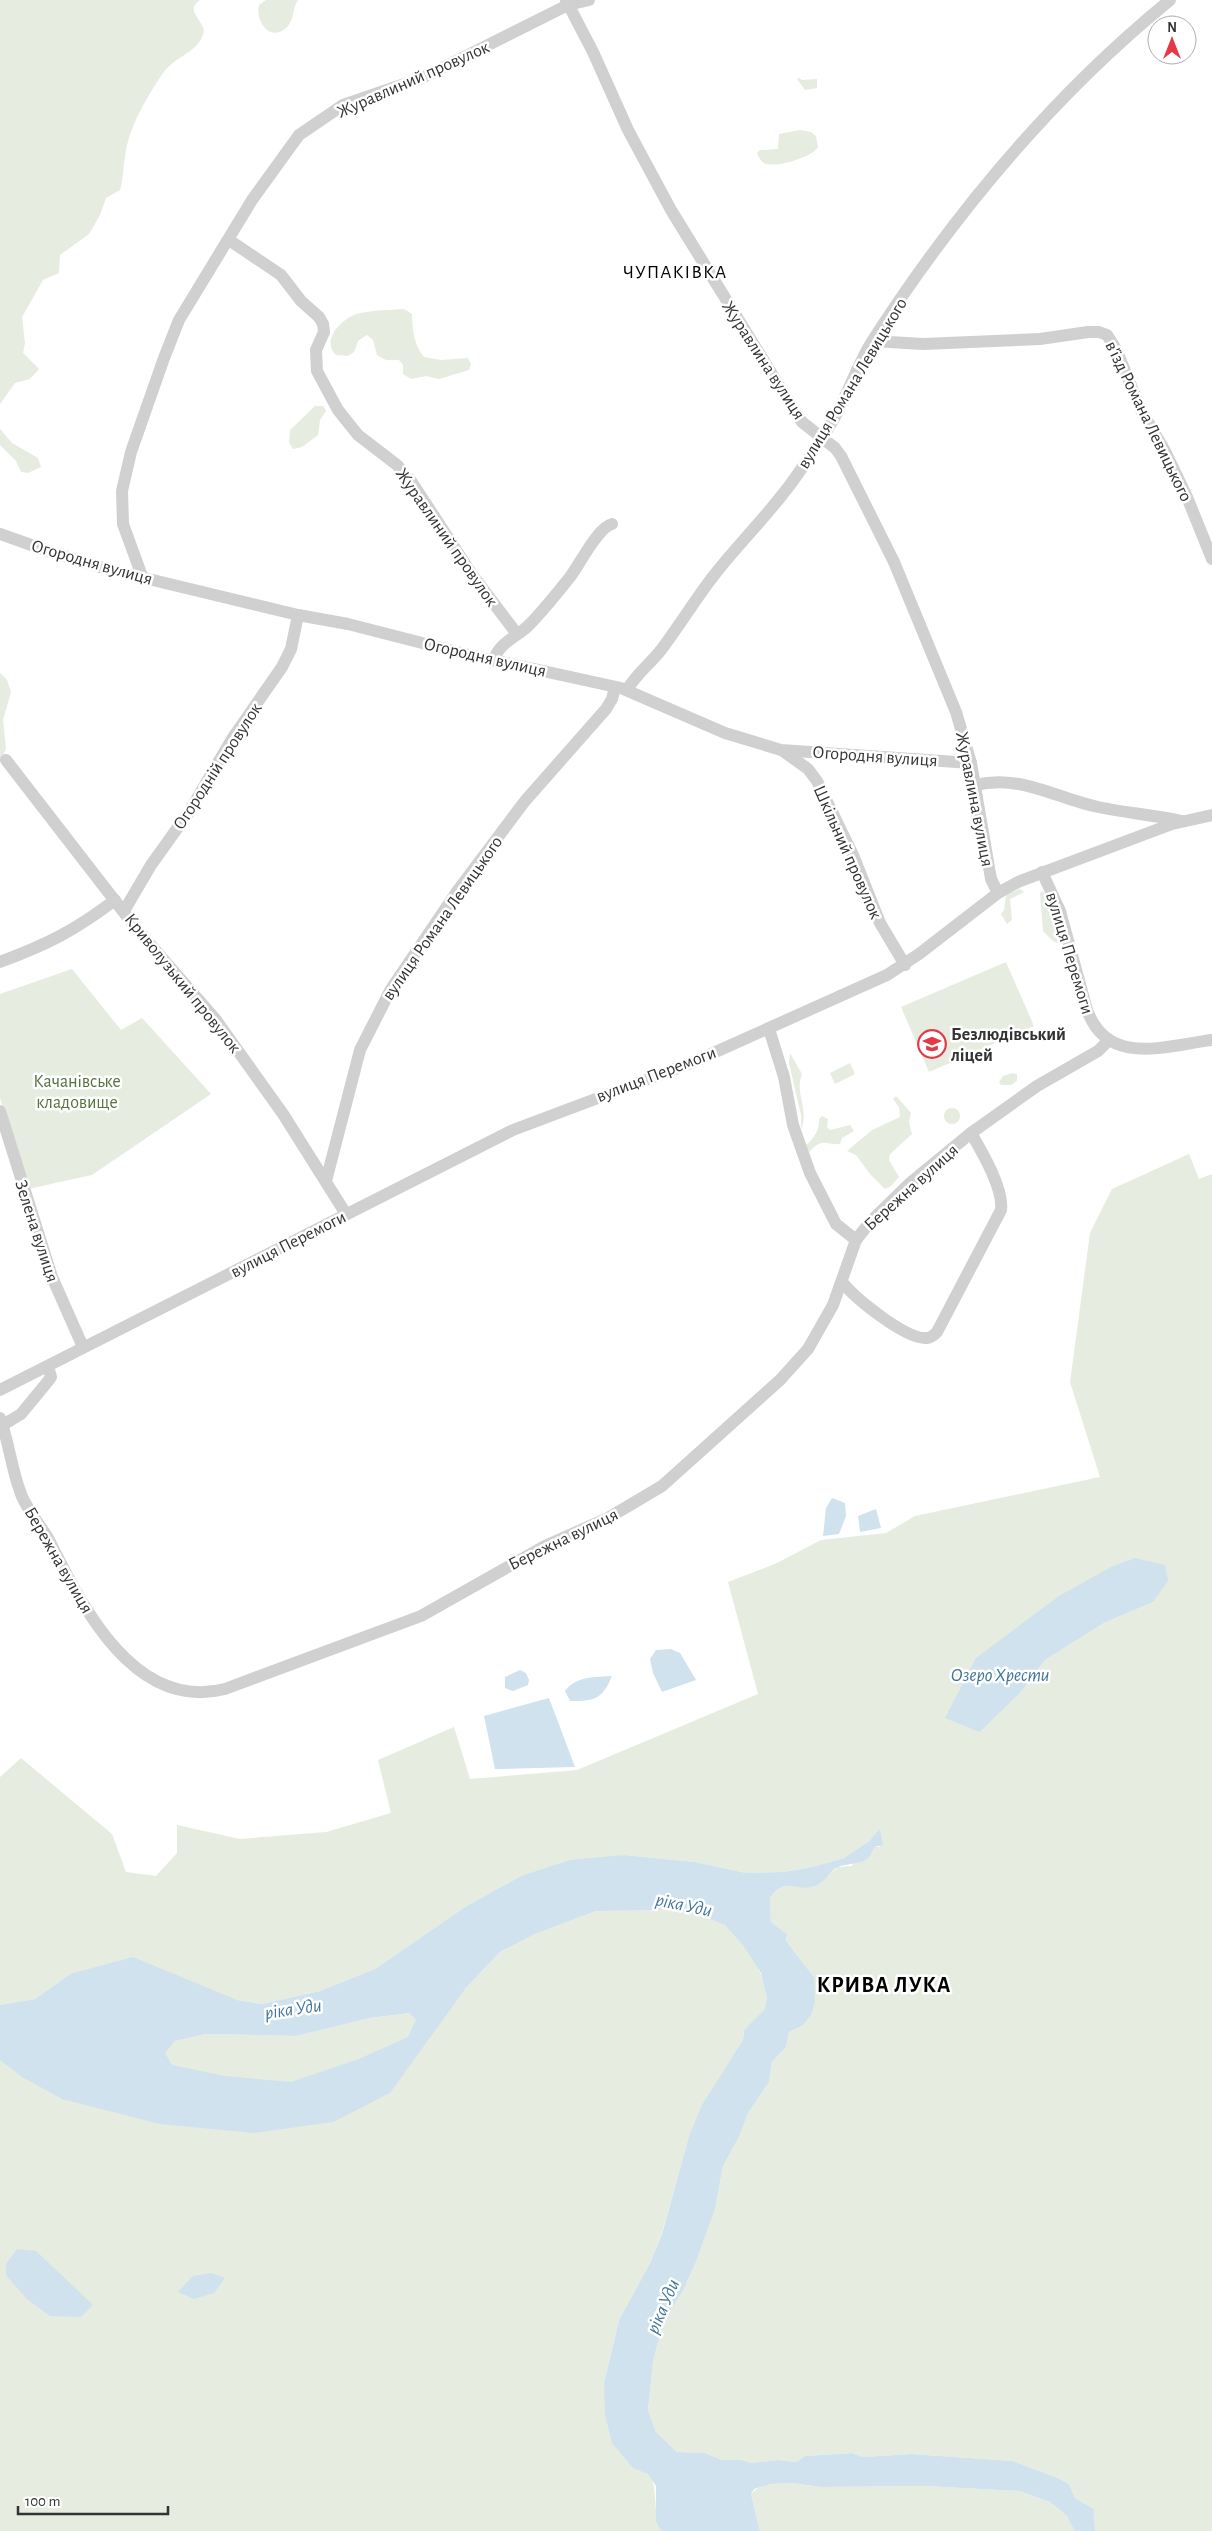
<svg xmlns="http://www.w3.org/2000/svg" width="1212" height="2531" viewBox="0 0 1212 2531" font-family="'Alegreya Sans',sans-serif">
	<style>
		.green { fill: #e6ecdf; fill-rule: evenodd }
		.water { fill: #cfe2ee; fill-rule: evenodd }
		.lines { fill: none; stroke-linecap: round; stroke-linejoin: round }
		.minor { stroke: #d0d0d0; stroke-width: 12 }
		.labels { text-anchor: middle; stroke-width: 5; stroke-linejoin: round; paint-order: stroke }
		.street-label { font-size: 18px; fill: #333; stroke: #fff }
		.poi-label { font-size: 18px; font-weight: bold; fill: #333; stroke: #fff; text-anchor: start }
		.park-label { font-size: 18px; fill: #56703f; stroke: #fff }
		.neighbourhood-label { font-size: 19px; letter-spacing: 1px; fill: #000; stroke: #fff }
		.water-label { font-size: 19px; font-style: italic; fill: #3f7597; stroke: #fff }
		.district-label { font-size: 22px; font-weight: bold; letter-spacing: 1px; fill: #000; stroke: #fff }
	</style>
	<rect width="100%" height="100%" fill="#fff"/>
	<g class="green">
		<path d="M0 0H200C185 10 201 18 204 30 201 52 176 55 163 73 149 94 133 120 127 145 124 155 123 184 120 190L106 198 100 215 89 234 60 255 59 273 43 280 22 317 25 343 23 353 39 369 30 379 15 383 0 404Z"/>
		<path d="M266 0H298C292 8 295 17 288 26 271 44 255 22 259 5Z"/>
		<polygon points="799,78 802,80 817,79 817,88 805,90 797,79"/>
		<path d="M800 130 811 132 816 136 818 147C813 157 774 169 764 163 761 161 758 157 757 153L760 150 778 149 779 134Z"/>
		<path d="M404 309 412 314C412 329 414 345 424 357L441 360 468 358 471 364 469 370 439 379 426 376 411 379 403 374V365L399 360H386L377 355 373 340 367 335 358 341 354 352 348 356 336 355C321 340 341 319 357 314 370 310 390 310 404 309Z"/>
		<polygon points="315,406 323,406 326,411 320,420 318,435 302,447 293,449 289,442 290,430"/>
		<polygon points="0,429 12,443 38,458 41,467 28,473 21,472 16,461 0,445"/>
		<polygon points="0,673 7,680 11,692 3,720 6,749 0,762"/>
		<polygon points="1020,889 1024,892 1010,899 1012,920 1007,924 1001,914 1004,910 1006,895"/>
		<path d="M1042 891C1053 898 1050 905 1052 916 1055 926 1062 933 1060 944L1053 941 1043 931 1040 893Z"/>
		<polygon points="1006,962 1034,1026 929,1072 901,1007"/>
		<polygon points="72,969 121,1030 142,1018 211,1094 92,1175 28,1189 0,1098 0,994"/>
		<path d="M790 1053 802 1074C794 1093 810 1109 801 1130V1115L789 1063Z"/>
		<polygon points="850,1063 855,1074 835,1084 830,1073"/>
		<polygon points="1012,1073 1017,1074 1017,1081 1011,1085 1001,1085 999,1082 1003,1076"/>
		<polygon points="896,1096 911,1113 909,1122 912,1134 890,1154 889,1160 899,1177 891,1186 885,1189 870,1174 856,1155 847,1151 872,1130 900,1117 899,1107 893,1099"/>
		<circle cx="952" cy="1116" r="8"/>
		<path d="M822 1116 828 1119 827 1127 830 1130 850 1125 854 1131 842 1138 840 1144C825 1145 823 1137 809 1152L806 1145C814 1139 820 1129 819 1119Z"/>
		<path d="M1189 1154 1199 1179 1212 1174V2531H1095L1094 2509 1075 2498 1069 2484 1058 2478 1013 2461 911 2454 863 2457 852 2453 805 2456 796 2462 778 2460 751 2463 740 2460H722L705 2453 677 2452 656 2432 648 2410 653 2362 663 2322 683 2291 696 2262 715 2209 723 2166 739 2137 748 2113 769 2082 772 2062 786 2047 789 2032 802 2026 814 1977 786 1941 787 1934 771 1922 770 1898C783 1881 793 1885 813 1887L838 1867 851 1866 875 1847H880V1830L869 1841 844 1858 812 1867 783 1872 746 1873 695 1862 624 1855 521 1876 465 1907 375 1969 320 1991 262 2004 70 1974 35 1999 0 2005V1777L21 1758 112 1834 126 1872 156 1876 177 1853V1825L240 1839 326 1832 391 1813 378 1760 454 1727 470 1779 577 1770 758 1694 728 1582 775 1564 821 1540 886 1533 915 1516 1100 1477 1070 1382 1090 1233 1112 1189ZM1135 1559 1153 1602 1104 1623 1045 1660 1021 1692 980 1732Z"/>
		<path d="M689 1910C701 1915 715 1919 725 1925 743 1937 774 1986 766 2008 762 2016 751 2024 744 2030L743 2040 689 2136 662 2233 650 2263 619 2320 604 2383 633 2468C637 2470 644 2471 648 2474 659 2483 652 2513 661 2531H0V2060L175 2041 206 2034 296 2036 370 2018 410 2013 465 1989 500 1952 535 1934 596 1911Z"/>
		<path d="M793 2483 820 2487 924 2486 1019 2491 1050 2502 1067 2516 1076 2529 1075 2531H760L751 2494C760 2482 779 2484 793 2483Z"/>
	</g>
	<g class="water">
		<polygon points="832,1498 845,1503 846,1516 839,1534 823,1536 826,1508"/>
		<polygon points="876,1509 881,1528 860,1532 858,1516"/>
		<polygon points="1135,1558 1165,1565 1168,1581 1153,1602 1104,1623 1045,1660 1021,1692 980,1732 945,1718 976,1658 1059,1596 1111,1567"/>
		<polygon points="671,1649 680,1653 696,1680 662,1692 653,1673 650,1659 656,1650"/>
		<polygon points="520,1670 526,1673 529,1680 528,1685 513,1691 505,1688 505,1677"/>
		<path d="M612 1676C602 1700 594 1701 570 1701L565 1691C576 1676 595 1677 612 1676Z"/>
		<polygon points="549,1698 575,1767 495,1769 484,1716"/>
		<path d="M880 1829 883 1845 875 1847C871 1851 872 1855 867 1859 858 1865 848 1863 838 1867 829 1871 825 1883 815 1886 795 1893 787 1875 770 1898L771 1922 787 1934 786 1941 814 1977 815 2001 811 2015 802 2026 789 2032 786 2047 772 2062 769 2082 748 2113 739 2137 723 2166 715 2209 696 2262 683 2291 663 2322 653 2362 648 2410 656 2432 677 2452 705 2453 722 2460H741L751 2463 778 2460 796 2462 805 2456 852 2453 863 2457 911 2454 1013 2461 1058 2478 1069 2484 1075 2498 1094 2509 1095 2531H1075L1067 2516 1050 2502 1019 2491 924 2486 820 2487 793 2483 771 2484 754 2489 751 2494 760 2531H661L656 2521V2486L648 2474 633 2468 612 2443 605 2414 604 2383 619 2320 650 2263 662 2234 689 2136 702 2105 743 2040 744 2030 765 2009 767 1997 761 1973 743 1945 725 1925 689 1910 596 1911 535 1934 500 1952 465 1989 390 2093 333 2122 254 2133 160 2124 62 2099 22 2077 0 2060V2005L35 1999 70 1974 133 1957 237 2000 262 2004 320 1991 375 1969 465 1907 521 1876 570 1860 624 1855 695 1862 746 1873 783 1872 812 1867 844 1858 869 1841ZM410 2013 416 2020 408 2037 359 2059 291 2082 225 2076 172 2065 165 2053 175 2041 206 2034 296 2036 370 2018Z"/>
		<polygon points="17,2249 36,2251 93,2305 81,2317 50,2316 27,2299 6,2275 6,2264"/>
		<polygon points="211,2273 225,2278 214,2293 194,2299 178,2292 193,2276"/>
	</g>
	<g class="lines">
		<g class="minor">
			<polyline points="566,0 593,52 628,130 671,210 791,405 802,422 835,448 841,456 894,562 956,712 971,763 991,879 998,893"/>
			<polyline points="229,240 281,275 301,301 319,317 323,324 324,332 316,350 317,371 338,410 358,435 397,465 411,481 473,576 517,634"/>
			<polyline points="873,341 923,344 1040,339 1088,332 1099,332 1107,335 1116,349 1141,410 1165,451 1187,497 1212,559"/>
			<polyline points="0,534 51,552 107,569 298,615 348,624 469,655 621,688 725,733 781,750 971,763"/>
			<polyline points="142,576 123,524 122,491 131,452 164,358 179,320 252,200 299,135 343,105 422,78 568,5 589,0"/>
			<path d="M494 660C499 643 515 638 528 626 543 611 557 593 570 577 580 564 598 527 612 524"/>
			<path d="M627 690C636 674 650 664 661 650 680 625 696 598 715 574 741 541 771 512 795 478 809 458 824 437 836 415 849 391 857 366 871 343 954 214 1051 97 1170 0"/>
			<polyline points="783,751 808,769 817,781 853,855 880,923 905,965"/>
			<polyline points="6,760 136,928 216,1020 283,1114 346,1214"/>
			<path d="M975 785C1021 774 1055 798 1098 807 1126 813 1154 815 1182 821"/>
			<path d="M1042 872 1060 911 1087 1010C1108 1067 1164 1046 1212 1040"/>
			<polyline points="124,911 151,865 189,812 232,739 282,667 291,649 298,615"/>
			<path d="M0 962C48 944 74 931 115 900"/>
			<polyline points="769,1029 784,1077 793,1125 810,1173 836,1224 856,1240"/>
			<polyline points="0,1111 52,1277 83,1347"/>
			<polyline points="326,1181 360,1050 391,989 458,890 525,801 606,709 612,699 615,687"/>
			<path d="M842 1282C855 1298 906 1340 927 1338 931 1338 934 1335 937 1332L1001 1210C1004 1189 982 1152 971 1133"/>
			<polyline points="0,1390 513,1130 691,1063 887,975 919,954 998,893 1018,882 1172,824 1212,815"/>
			<path d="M0 1418C9 1442 11 1467 20 1491 25 1508 40 1524 49 1540 82 1606 134 1712 225 1689L421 1616 545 1546 608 1518 662 1486 780 1380 808 1349 833 1305 856 1240 870 1222 909 1184 971 1133 1037 1086 1098 1051 1108 1041"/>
			<polyline points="3,1425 21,1414 49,1380 51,1377 48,1366"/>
		</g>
	</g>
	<defs>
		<symbol id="school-ring" viewBox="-11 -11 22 22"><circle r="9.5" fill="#fff" stroke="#e63946" stroke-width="1.5"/><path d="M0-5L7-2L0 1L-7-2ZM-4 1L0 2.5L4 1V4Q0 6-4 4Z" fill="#e63946"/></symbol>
	</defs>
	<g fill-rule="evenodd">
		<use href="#school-ring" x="916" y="1028" width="32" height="32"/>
	</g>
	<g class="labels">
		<g class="street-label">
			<text transform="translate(413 79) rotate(-24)" y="6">Журавлиний провулок</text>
			<text transform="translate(764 360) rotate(57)" y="6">Журавлина вулиця</text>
			<text transform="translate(852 383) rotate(-59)" y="6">вулиця Романа Левицького</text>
			<text transform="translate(1149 421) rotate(64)" y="6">в’їзд Романа Левицького</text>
			<text transform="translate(447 537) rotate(55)" y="6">Журавлиний провулок</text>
			<text transform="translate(92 562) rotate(16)" y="6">Огородня вулиця</text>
			<text transform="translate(485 657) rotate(13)" y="6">Огородня вулиця</text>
			<text transform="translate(875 756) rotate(4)" y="6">Огородня вулиця</text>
			<text transform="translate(217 766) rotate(-57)" y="6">Огородній провулок</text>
			<text transform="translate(975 799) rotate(79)" y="6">Журавлина вулиця</text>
			<text transform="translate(848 852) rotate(66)" y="6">Шкільний провулок</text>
			<text transform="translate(442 918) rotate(-55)" y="6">вулиця Романа Левицького</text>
			<text transform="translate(1070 953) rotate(73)" y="6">вулиця Перемоги</text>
			<text transform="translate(183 983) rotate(51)" y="6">Криволузький провулок</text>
			<text transform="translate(656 1074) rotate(-21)" y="6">вулиця Перемоги</text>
			<text transform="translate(911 1187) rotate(-42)" y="6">Бережна вулиця</text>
			<text transform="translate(37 1231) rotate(72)" y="6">Зелена вулиця</text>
			<text transform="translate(288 1244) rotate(-27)" y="6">вулиця Перемоги</text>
			<text transform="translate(563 1539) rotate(-26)" y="6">Бережна вулиця</text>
			<text transform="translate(59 1560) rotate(60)" y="6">Бережна вулиця</text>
		</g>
		<g class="poi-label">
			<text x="951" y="1040">Безлюдівський<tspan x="951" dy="21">ліцей</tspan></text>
		</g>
		<g class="park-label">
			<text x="77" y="1087">Качанівське<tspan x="77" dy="21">кладовище</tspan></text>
		</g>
		<g class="neighbourhood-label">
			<text x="675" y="278">ЧУПАКІВКА</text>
		</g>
		<g class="water-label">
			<text x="1000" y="1681">Озеро Хрести</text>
			<text transform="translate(684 1904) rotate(12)" y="7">ріка Уди</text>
			<text transform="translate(293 2008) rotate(-8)" y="7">ріка Уди</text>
			<text transform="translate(662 2306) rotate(-67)" y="7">ріка Уди</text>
		</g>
		<g class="district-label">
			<text x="884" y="1992">КРИВА ЛУКА</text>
		</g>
	</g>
	<g transform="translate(1172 40)"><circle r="24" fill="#ffffff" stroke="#adadad"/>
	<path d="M0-4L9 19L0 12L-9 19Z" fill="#e63946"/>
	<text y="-8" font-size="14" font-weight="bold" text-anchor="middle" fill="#333333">N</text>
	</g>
	<path d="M18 2506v8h150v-8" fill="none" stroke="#333333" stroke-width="2.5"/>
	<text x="25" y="2506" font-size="15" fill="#333333" stroke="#ffffff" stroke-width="4" paint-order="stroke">100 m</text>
</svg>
